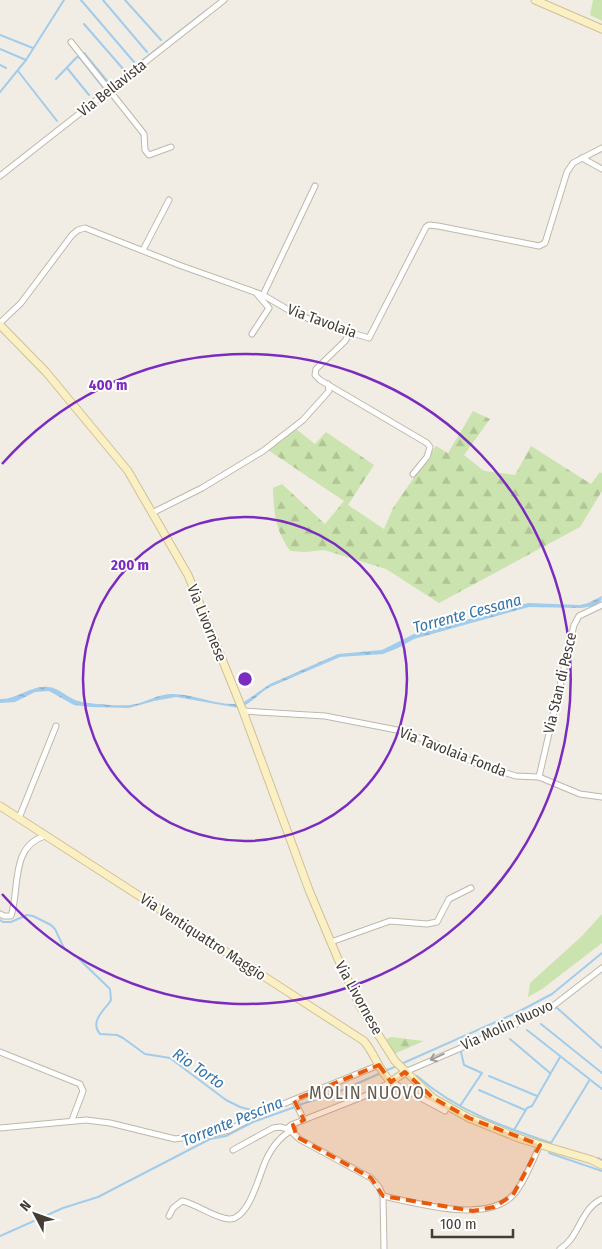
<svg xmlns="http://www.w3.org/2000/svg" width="602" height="1249" viewBox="0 0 602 1249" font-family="'Fira Sans Condensed',sans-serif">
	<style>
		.grass { fill: #cbe3ae }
		.forest { fill: url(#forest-firs) }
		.water { fill: url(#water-ripples) }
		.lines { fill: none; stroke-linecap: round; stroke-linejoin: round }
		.stream { stroke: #a2cceb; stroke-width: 2 }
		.street-casing { stroke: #bfb8aa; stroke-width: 7 }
		.secondary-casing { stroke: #cfc196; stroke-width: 9 }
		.street { stroke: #fff; stroke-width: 5 }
		.secondary { stroke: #fbefc4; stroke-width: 7 }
		.oneway { stroke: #a19e9a }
		.marked { fill: #e8590c; fill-opacity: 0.2; stroke: #e8590c; stroke-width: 4; stroke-dasharray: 10 6; stroke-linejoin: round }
		.ring { fill: none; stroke: #7b2cbf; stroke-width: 2.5 }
		.labels { text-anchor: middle; stroke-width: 4; stroke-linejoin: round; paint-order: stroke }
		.street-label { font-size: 15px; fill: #433d34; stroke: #fff }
		.water-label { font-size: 16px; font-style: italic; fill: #3475a8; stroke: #fff }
		.quarter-label { font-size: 18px; letter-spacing: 1px; fill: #655b4c; stroke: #fff }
		.centre { fill: #7b2cbf; stroke: #fff; stroke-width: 2.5 }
		.ring-label { font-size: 15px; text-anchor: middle; font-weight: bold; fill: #7b2cbf; stroke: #fff; stroke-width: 4; stroke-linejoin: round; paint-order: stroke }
	</style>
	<defs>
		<pattern id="forest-firs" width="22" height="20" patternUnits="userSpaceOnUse" patternTransform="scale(1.25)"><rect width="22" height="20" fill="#cbe3ae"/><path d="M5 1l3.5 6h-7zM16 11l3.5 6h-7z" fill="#b0c496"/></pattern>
		<pattern id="water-ripples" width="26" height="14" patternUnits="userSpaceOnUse" patternTransform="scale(1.25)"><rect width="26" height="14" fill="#a2cceb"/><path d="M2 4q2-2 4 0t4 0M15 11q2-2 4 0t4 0" fill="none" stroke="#86a7bf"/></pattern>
	</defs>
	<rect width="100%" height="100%" fill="#f1ede4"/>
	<g class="grass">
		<polygon points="593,0 602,0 602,21 590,15"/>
		<polygon points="602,914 602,943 542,989 528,997 530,983 582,936"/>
	</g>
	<g class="forest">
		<path d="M473 411 490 419 464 455 484 471 515 475 531 446 591 484 600 472 602 473V491L580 527 439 603 386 569 324 550 305 552 290 551C275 529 274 514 273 488L282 484 325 524 344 501 268 450 296 429 315 444 326 432 374 465 348 505 384 529 393 508 436 446 448 453Z"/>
		<polygon points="391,1037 424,1041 394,1054 384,1040"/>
	</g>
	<path class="water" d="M602 596 601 601 594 606 581 608 529 607 414 639 398 648 383 654 340 657 270 687C259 693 251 704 239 708L176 697 154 701 129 708 90 707 74 705 49 691 35 692 15 702 0 703V699C17 700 31 685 48 687 61 688 69 700 82 702 92 704 127 707 136 704 148 701 159 694 172 694 194 694 215 705 237 704L244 702 270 684 338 654 382 650 414 634 528 603 580 605 588 603Z"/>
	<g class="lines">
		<g class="stream">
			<polyline points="81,0 134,62"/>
			<polyline points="103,0 147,52"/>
			<polyline points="125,0 161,40"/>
			<polyline points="84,24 124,70"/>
			<polyline points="0,35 33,48"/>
			<polyline points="0,49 26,60"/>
			<polyline points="84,53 108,82"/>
			<polyline points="0,65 6,68"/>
			<polyline points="67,68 89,95"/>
			<polyline points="18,71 57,121"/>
			<polyline points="56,79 77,57 80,58 105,90 81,109"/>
			<polyline points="112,84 207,10"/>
			<polyline points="0,92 26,60 64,0"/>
			<path d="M0 920 3 922H11L27 915 33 916 51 925 55 929 64 948 78 958 110 989 111 1000C105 1010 89 1021 100 1034L117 1035 123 1038 145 1054 170 1058 226 1100 240 1107 259 1112"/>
			<polyline points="550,1010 556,1007 602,1048"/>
			<polyline points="541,1024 602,1073"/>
			<polyline points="527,1030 602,1089"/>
			<polyline points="510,1039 550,1073"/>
			<polyline points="401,1064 516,1013 552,994 602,953"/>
			<polyline points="385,1071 397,1066"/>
			<path d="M417 1076C457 1111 501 1126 551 1143L589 1081"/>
			<polyline points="489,1076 537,1096"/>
			<polyline points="479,1090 525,1110"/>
			<polyline points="299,1105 338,1092 381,1073"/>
			<polyline points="460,1106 482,1073 464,1065 461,1052"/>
			<polyline points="514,1130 527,1108 532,1106 560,1057"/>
			<polyline points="549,1153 602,1171"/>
			<polyline points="598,1158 602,1160"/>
			<polyline points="0,1236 63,1208 98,1197 210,1139 226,1136 253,1122 295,1107"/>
		</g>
		<defs>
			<g id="street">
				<polyline points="71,42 144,134 145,150 149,155 171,147"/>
				<polyline points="582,158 602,169"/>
				<polyline points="0,176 224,0"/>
				<polyline points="143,250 169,200"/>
				<polyline points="263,295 315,186"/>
				<polyline points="0,323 21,303 72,235 78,230 85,228 179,265 263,295 292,312 319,323 369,338 426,227 429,225 438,226 539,246 545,243 567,172 573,163 602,148"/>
				<polyline points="350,332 345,341 316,369 315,375 320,380 427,443 430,447 427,457 413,474"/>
				<polyline points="252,334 269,308 257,294"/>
				<polyline points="152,513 202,488 263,451 303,420 329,391 328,384"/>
				<polyline points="243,711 325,716 397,730 434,743 479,765 516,776 539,777 580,794 602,797"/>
				<polyline points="539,777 574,625 579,616 602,605"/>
				<polyline points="19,818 56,726"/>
				<path d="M0 914 4 916H11C20 889 10 846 45 836"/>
				<polyline points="331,942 390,921 427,924 437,922 449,899 471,888"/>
				<polyline points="0,1052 80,1084 83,1091 72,1120"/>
				<polyline points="405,1072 519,1023 553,1006 602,968"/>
				<polyline points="294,1100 304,1120"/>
				<polyline points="0,1128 86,1120 110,1123 175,1139 217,1133 229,1130 261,1113 379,1065"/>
				<polyline points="296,1135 299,1139 371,1178 379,1187 383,1196 384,1249"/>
				<polyline points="297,1137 288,1128 291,1125 367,1095 391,1082 445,1111"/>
				<polyline points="233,1150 273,1128 280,1127 288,1129"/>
				<path d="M383 1196C417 1203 489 1225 515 1193 526 1179 532 1161 540 1145"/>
				<path d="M169 1216 173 1208 182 1201C197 1204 214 1218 229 1219 249 1220 259 1175 266 1160 272 1147 282 1135 294 1129"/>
				<path d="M560 1249C580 1237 580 1209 602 1199"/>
			</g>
			<g id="secondary">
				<polyline points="535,0 602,29"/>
				<polyline points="0,325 46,372 128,471 188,575 243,711 309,890 338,959 360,1006 395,1061 433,1098 469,1118 521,1139 592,1160 602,1165"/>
				<path d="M0 806 364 1041C375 1054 379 1071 391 1082L405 1072"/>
			</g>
		</defs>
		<use href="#street" class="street-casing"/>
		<use href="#secondary" class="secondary-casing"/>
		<use href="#street" class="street"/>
		<use href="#secondary" class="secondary"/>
	</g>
	<defs><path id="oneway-shaft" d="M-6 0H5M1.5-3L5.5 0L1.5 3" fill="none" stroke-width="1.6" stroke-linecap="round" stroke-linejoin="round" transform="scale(1.25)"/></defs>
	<use class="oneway" href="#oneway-shaft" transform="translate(437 1057) rotate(156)"/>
	<path class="marked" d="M379 1065 391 1082 405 1072 433 1098 469 1118 540 1145 513 1195 494 1207 473 1211 383 1196 371 1178 297 1137 293 1125 304 1120 294 1100Z"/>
	<g class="ring">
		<circle cx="245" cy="679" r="162"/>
		<path d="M2 464A325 325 0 1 1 2 894"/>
	</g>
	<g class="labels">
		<g class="street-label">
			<text transform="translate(112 88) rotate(-38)" y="5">Via Bellavista</text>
			<text transform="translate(322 321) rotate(20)" y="5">Via Tavolaia</text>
			<text transform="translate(207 623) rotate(68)" y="5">Via Livornese</text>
			<text transform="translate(560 683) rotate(-77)" y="5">Via Stan di Pesce</text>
			<text transform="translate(453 752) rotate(21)" y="5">Via Tavolaia Fonda</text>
			<text transform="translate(203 937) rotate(33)" y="5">Via Ventiquattro Maggio</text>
			<text transform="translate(359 998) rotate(61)" y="5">Via Livornese</text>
			<text transform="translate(507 1025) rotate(-25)" y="5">Via Molin Nuovo</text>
		</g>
		<g class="water-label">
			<text transform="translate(467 613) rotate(-15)" y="6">Torrente Cessana</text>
			<text transform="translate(199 1068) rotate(34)" y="6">Rio Torto</text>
			<text transform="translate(232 1121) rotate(-22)" y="6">Torrente Pescina</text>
		</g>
		<g class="quarter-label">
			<text x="367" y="1099">MOLIN NUOVO</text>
		</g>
	</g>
	<circle cx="245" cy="679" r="8" class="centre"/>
	<g class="ring-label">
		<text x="108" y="390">400 m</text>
		<text x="130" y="570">200 m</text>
	</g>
	<g transform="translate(35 1214) rotate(311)" stroke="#ffffff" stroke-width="4" paint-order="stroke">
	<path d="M0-4L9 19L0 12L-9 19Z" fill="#433d34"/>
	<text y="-8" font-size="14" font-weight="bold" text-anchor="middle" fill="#433d34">N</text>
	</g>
	<path d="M432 1229v8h81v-8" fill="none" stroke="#433d34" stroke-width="2.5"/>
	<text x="440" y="1229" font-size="15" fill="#433d34" stroke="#ffffff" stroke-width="4" paint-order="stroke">100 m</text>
</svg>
